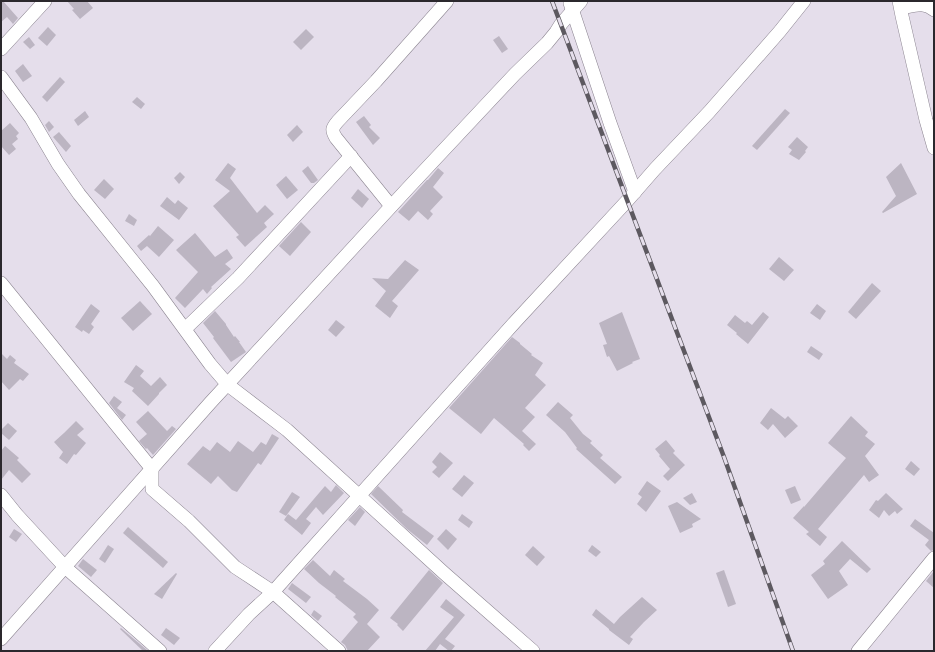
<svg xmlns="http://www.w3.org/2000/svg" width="935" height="652" viewBox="0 0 935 652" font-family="'Asap Condensed',sans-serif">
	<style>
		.building { fill: #bcb5c2 }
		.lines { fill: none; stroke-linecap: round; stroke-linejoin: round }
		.minor-casing { stroke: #8c8591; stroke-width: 14 }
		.minor { stroke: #fff; stroke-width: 13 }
		.rail-casing { stroke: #5d5960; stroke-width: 4.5 }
		.rail { stroke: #e5deeb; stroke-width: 3; stroke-dasharray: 9; stroke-linecap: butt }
	</style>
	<rect width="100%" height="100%" fill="#e5deeb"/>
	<g class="building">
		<polygon points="1,1 3,1 18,18 13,24 7,17 1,22"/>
		<polygon points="67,1 87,1 93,8 80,19 72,10 74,9"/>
		<polygon points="48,27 56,35 47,46 38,38"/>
		<polygon points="306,29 314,37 301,50 293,42"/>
		<polygon points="499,36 508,49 502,53 493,40"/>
		<polygon points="29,37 35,45 30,49 23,42"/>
		<polygon points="23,64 32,76 23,82 15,71"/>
		<polygon points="60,77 65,82 47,102 42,97"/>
		<polygon points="137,97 145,104 141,109 132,102"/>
		<polygon points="785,109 790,113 757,150 752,146"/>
		<polygon points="85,111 89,117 78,126 74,120"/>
		<polygon points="364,116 371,125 369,127 380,138 373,145 356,122"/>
		<polygon points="49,121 54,127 49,132 45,125"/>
		<polygon points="10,123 19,133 16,136 18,139 12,144 16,149 9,155 1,146 1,131"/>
		<polygon points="297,125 303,132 293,142 287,135"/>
		<polygon points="59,132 71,146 66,152 53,137"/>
		<polygon points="797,137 808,147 805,151 806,152 799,160 789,154 792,150 788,147"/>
		<polygon points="228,163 236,169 230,178 257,213 265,205 274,214 264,223 267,227 245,247 236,237 239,235 213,206 230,191 215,180"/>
		<polygon points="901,163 917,194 883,213 882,212 896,196 886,177"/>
		<polygon points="308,166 318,180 314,183 311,183 302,171"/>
		<polygon points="438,168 444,173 433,187 443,197 430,211 433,214 428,220 418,211 409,221 398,212 427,180 428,180"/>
		<polygon points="180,172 185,177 179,184 174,178"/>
		<polygon points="286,176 298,190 287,199 276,185"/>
		<polygon points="104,179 114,189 105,199 94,190"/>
		<polygon points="358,189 369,199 362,208 351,198"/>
		<polygon points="167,197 175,204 178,200 188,208 179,220 160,206"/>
		<polygon points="129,214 137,220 134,226 125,221"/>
		<polygon points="301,222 311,232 290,256 279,246"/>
		<polygon points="158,226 174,240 159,257 147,246 141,251 137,246 149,235 150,236"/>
		<polygon points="195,233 215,257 227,249 233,258 225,264 231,269 211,287 212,288 207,294 203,289 185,308 175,298 198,272 176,250"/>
		<polygon points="779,257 794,270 784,281 769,269"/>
		<polygon points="405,260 419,270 392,301 398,306 390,318 375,306 386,291 372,278 388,279"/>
		<polygon points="872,283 881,291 856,319 848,312"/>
		<polygon points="140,301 152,314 133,331 121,318"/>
		<polygon points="91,304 100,311 91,324 94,327 89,334 83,330 82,332 75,327"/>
		<polygon points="817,304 826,311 820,320 810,313"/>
		<polygon points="215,311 226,324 226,325 234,337 235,336 240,342 239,342 246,352 231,362 213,338 214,337 203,323"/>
		<polygon points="622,312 640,359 632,362 633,363 617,371 609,356 607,357 603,345 607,344 599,323"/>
		<polygon points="763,312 769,317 748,344 736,334 737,333 727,325 735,315 745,323 747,321 752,325"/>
		<polygon points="336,320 345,327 336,337 328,330"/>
		<polygon points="512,337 520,343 520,344 532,354 531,355 543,363 535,375 546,385 525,408 535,417 522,431 536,444 529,451 523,445 524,444 494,418 481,434 449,408"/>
		<polygon points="811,346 823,354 819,360 807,352"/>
		<polygon points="1,353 7,359 10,355 16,360 14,363 29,374 23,381 20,379 9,390 1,381"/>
		<polygon points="136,365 144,371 140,376 151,386 160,377 167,385 159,393 159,394 148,406 132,391 134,388 124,382"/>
		<polygon points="114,396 122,402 117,408 126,415 122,420 109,403"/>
		<polygon points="558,402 573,415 570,418 583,434 592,441 590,443 603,455 600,458 622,477 615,484 576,449 577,448 565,432 546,415"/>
		<polygon points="771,408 785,419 788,416 798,426 785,438 773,424 768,430 760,423"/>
		<polygon points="148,411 167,431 172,426 176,429 153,455 147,448 146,449 139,441 147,434 136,422"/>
		<polygon points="851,416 868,432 865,436 875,444 865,456 879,475 869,482 864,475 818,529 827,537 820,546 806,534 809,532 793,518 804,506 804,507 846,458 828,443"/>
		<polygon points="76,421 84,429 77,435 86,443 76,455 74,454 67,464 59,458 63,452 54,442 64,433"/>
		<polygon points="8,423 17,431 9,440 1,433 1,430"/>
		<polygon points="272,434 279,438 261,465 258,463 237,492 232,490 218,476 211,484 187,464 203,446 210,451 217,442 230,452 238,441 253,452 261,442 266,445"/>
		<polygon points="666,440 675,451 673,453 685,465 668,481 663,476 670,469 659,456 660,455 655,449"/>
		<polygon points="5,446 19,458 17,460 31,474 22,483 9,470 1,480 1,451"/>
		<polygon points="440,452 453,463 439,478 432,472 437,467 432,462"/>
		<polygon points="911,461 920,469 914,476 905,469"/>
		<polygon points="464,475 474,483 462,497 452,489"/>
		<polygon points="647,481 661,491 646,512 637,504 642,497 638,494"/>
		<polygon points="336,485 344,493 323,515 316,507 306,519 311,523 302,535 284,520 288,514 296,520 325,486 331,492"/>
		<polygon points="378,486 403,510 402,512 434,536 427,545 407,529 371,494"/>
		<polygon points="795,486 801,500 791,504 785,490"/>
		<polygon points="292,492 300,497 286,516 279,512"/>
		<polygon points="692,493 697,502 690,505 683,498"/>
		<polygon points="886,493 903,509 897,514 895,511 889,516 884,510 879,518 869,510 876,500 878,501"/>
		<polygon points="677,502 701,519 692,524 693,527 680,533 668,506"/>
		<polygon points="360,507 365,512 355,526 348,520"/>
		<polygon points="462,514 473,522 469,528 458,520"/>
		<polygon points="915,519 934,533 934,550 931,551 925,545 929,540 910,526"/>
		<polygon points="128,527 168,562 163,568 123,533"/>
		<polygon points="14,529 22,534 16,542 9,537"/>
		<polygon points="446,529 457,539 448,550 437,539"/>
		<polygon points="842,541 871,569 867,573 850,559 839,571 848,585 828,599 811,575 825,564 823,561"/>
		<polygon points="108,545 114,549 105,563 99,559"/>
		<polygon points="592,545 601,552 596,557 588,551"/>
		<polygon points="533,546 545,557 537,566 525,555"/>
		<polygon points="83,559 97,570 91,577 78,566"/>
		<polygon points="313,560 330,576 334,570 345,579 343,581 367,599 379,610 367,624 380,637 367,651 348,651 345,645 341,642 358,622 353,617 356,614 335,597 336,596 319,583 304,569"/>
		<polygon points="429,570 443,583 403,631 397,625 398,624 390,618"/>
		<polygon points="724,570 736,604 728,607 716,573"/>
		<polygon points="934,571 934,588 926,581"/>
		<polygon points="176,573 177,574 162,599 154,594"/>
		<polygon points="292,583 311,597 306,603 288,589"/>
		<polygon points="642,597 657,610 644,622 630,637 633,639 629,645 609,630 609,629 592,615 596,609 614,624 620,617"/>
		<polygon points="446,599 465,615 445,639 455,646 451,651 449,651 440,644 435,651 425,651 454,617 440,607"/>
		<polygon points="314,610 322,616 318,621 311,615"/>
		<polygon points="121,628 147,650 143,651 120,629"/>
		<polygon points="166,628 180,638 174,645 161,635"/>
	</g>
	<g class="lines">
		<defs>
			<g id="minor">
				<polyline points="899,1 902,16 926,120 934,148"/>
				<polyline points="570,3 610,123 635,192"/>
				<path d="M901 8C913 6 924 1 934 10"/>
				<polyline points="1,49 45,1"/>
				<polyline points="1,77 31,118 58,164 79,194 153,286 210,364 228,385 287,430 444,573 533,651"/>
				<path d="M391 206 336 138C331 130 332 128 338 121L376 81 447 1"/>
				<polyline points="1,283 152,469 152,489 189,521 235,567 273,592 339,651"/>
				<polyline points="185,329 238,278 351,156"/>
				<polyline points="1,495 17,515 65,567 160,651"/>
				<polyline points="1,639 210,403 409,187 515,74 547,43 556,32 561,24 581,1"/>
				<polyline points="215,651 249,614 273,592 515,322 627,201 655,169 709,112 780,31 804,1"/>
				<polyline points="858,651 934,558"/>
			</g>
		</defs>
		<use href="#minor" class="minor-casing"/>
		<use href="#minor" class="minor"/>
		<defs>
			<polyline id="rail" points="552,1 724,457 793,651"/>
		</defs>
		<use href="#rail" class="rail-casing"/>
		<use href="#rail" class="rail"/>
	</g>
	<rect width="935" height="652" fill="none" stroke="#2b282d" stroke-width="4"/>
</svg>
